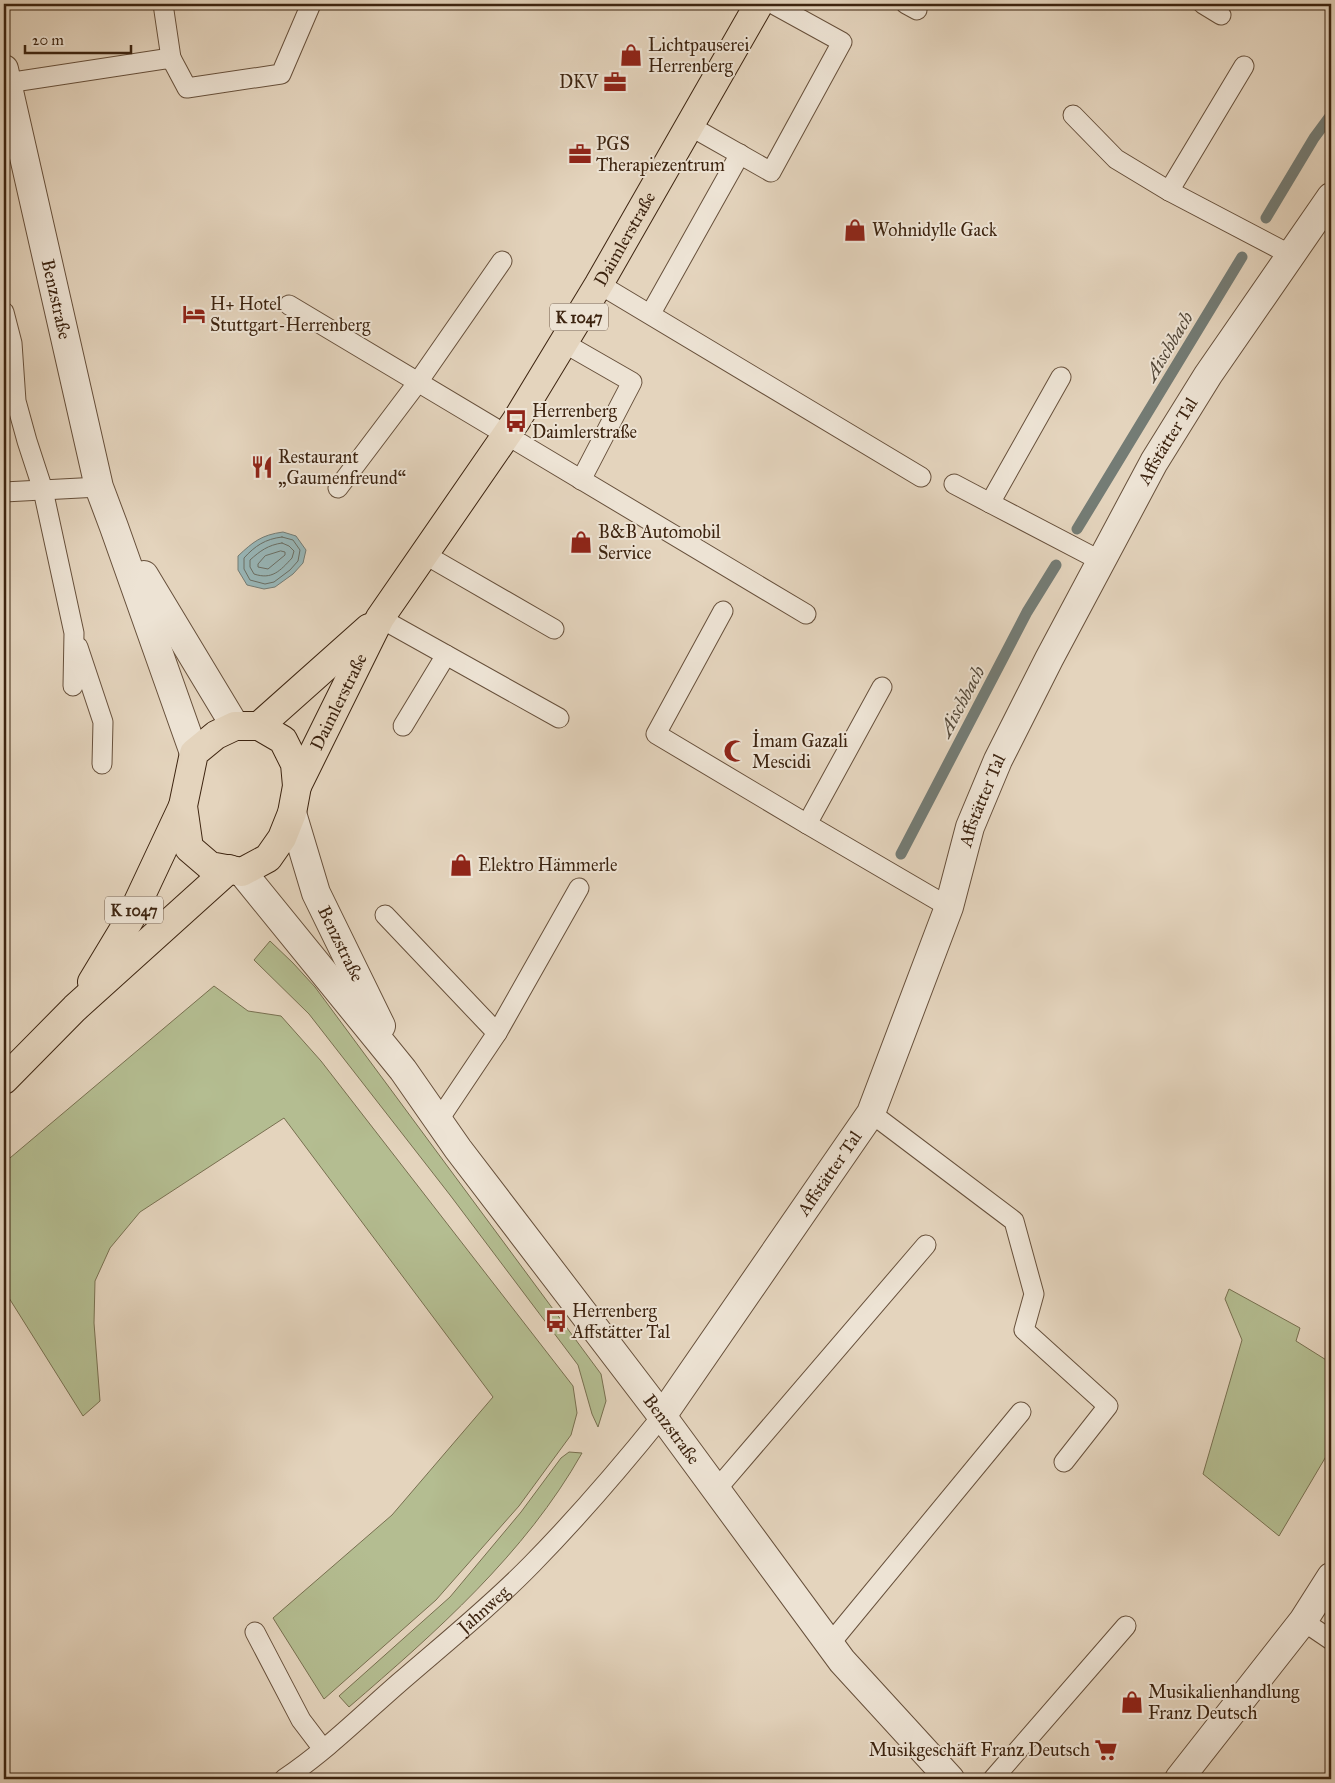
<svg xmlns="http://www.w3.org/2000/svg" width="1335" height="1783" viewBox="0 0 1335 1783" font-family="'IM FELL Great Primer',serif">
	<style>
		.green { fill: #b4bd91; stroke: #787050 }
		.water { fill: #98b7b9; stroke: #747c75 }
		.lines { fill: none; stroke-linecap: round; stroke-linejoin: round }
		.shore { stroke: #6a6e64; stroke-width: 1 }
		.stream { stroke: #747c75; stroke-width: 11 }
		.service-casing { stroke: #67503b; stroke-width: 21 }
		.minor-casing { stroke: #67503b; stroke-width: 30 }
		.primary-casing { stroke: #3d2410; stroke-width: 30 }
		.service { stroke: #ede3d4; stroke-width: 19 }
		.minor { stroke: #ede3d4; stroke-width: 28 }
		.primary { stroke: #e4d4bd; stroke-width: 28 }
		.labels { text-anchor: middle; stroke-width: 4; stroke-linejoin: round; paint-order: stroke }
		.shield { fill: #ede3d4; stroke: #725d4b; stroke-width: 1 }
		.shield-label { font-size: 16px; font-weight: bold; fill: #3d2410 }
		.poi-label { font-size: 18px; fill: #3d2410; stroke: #ede3d4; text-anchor: start }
		.street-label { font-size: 18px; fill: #3d2410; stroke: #ede3d4 }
		.water-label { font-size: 19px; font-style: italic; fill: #54493a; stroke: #ede3d4 }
	</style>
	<rect width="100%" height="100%" fill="#e4d4bd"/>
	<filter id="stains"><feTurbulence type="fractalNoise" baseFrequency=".004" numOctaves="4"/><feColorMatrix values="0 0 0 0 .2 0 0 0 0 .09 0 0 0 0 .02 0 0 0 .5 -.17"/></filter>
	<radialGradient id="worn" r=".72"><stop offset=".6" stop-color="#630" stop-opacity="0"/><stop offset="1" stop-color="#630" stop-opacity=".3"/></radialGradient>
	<g class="green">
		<polygon points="270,941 293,963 315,987 601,1374 606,1401 598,1427 592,1414 578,1365 450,1195 309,1014 254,960"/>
		<polygon points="214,986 248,1011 281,1016 321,1061 573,1386 577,1413 571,1435 519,1506 436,1600 324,1699 273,1618 392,1515 493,1397 284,1118 140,1212 110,1248 95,1281 94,1323 100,1401 83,1416 4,1290 4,1163"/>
		<polygon points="1229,1289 1300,1328 1296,1341 1331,1363 1331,1448 1279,1536 1203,1474 1242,1340 1225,1299"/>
		<path d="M569 1452 582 1453C525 1554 436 1632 349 1707L339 1696 450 1597 521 1512 561 1458Z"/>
	</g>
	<path class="water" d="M283 532 296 536 306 550 303 563 293 574 275 587 264 589 247 585 238 570V556C253 542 261 535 283 532Z"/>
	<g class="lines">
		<g class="shore">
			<path d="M282 537 293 540 300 550 298 561 290 570 274 582 265 584 250 580 244 569V558C255 546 265 539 282 537Z"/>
			<path d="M282 543 289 546 294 551 292 558C280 571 272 580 254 574L250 567V560C260 551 268 545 282 543Z"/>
			<polygon points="281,551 285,552 285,555 268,569 258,567 258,564 265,556"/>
		</g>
		<g class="stream">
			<polyline points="1266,218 1314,138 1331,115"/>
			<polyline points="1077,529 1242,257"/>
			<polyline points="901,854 1027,612 1056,565"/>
		</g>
		<defs>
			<g id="service">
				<polyline points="163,4 171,58"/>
				<polyline points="906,4 917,10"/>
				<polyline points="1203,4 1221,15"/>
				<polyline points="1244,66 1169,191 1291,255"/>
				<polyline points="7,83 171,58 187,88 281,74 311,4"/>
				<polyline points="1073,115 1116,159 1169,191"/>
				<polyline points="690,126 771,172 842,42 773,4"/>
				<polyline points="599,284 921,477"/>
				<polyline points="289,305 806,614"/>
				<polyline points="4,312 12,343 16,401 27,441 43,490 74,633 73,686"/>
				<polyline points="651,313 740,154"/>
				<polyline points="564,343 632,382 581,480"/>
				<polyline points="954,484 990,503 1061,377"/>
				<polyline points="338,488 418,382 502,261"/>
				<polyline points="4,492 99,487"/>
				<polyline points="990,503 1101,561"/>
				<polyline points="424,554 554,629"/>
				<polyline points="723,611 656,734 807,824"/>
				<polyline points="380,618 559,718"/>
				<polyline points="78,647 103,722 102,764"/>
				<polyline points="882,687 807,824 949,907"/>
				<polyline points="403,726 446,655"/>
				<polyline points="385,915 497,1033 438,1121"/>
				<polyline points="497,1033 579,888"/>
				<polyline points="871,1113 1014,1221 1034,1294 1024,1330 1108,1406 1064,1462"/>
				<polyline points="716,1490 926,1245"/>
				<polyline points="1303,1621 1331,1640"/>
				<polyline points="255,1632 301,1720 323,1749"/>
				<polyline points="829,1645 1021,1412"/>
				<path id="s1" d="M284 1779C326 1751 362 1715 400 1682 445 1643 491 1606 532 1564 578 1517 621 1467 662 1416"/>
				<polyline points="993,1779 1126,1626"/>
			</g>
			<g id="minor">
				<path id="s2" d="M4 69 99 487 114 527 194 753"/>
				<polyline points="144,575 235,726"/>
				<path id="s3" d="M292 813 316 893 381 1026"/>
				<path id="s4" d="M242 872 403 1070 458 1149 662 1416 842 1661 950 1779"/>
				<path id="s5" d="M662 1416 871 1113 949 907 970 827 998 760 1049 659 1154 462 1208 375 1331 197"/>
				<polyline points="1179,1779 1303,1621 1331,1577"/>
			</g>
			<g id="primary">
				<polygon points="235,726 259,726 283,740 295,764 297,786 292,813 282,838 268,858 242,872 210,866 189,848 183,806 194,753 216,735"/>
				<polyline points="259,726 369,628"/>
				<path id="s6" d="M297 786 380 618 516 421 599 284 759 4"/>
				<polyline points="92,982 130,919 183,806"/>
				<polyline points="4,1080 75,1008 229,869"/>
			</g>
		</defs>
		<use href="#service" class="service-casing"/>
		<use href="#minor" class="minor-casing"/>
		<use href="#primary" class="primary-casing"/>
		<use href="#service" class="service"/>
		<use href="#minor" class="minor"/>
		<use href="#primary" class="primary"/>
	</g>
	<defs>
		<symbol id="shop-bare" viewBox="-9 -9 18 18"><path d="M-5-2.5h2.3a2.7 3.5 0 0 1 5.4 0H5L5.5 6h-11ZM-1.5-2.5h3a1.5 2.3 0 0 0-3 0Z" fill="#8f2418" stroke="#ede3d4" stroke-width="2.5" paint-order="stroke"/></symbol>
		<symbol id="office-bare" viewBox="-9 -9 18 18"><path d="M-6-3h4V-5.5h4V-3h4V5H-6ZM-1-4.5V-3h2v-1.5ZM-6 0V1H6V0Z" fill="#8f2418" stroke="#ede3d4" stroke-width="2.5" paint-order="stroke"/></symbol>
		<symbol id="hotel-bare" viewBox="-9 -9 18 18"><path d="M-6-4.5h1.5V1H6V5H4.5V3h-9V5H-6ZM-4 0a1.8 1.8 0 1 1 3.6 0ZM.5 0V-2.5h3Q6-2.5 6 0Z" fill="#8f2418" stroke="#ede3d4" stroke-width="2.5" paint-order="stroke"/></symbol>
		<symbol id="bus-bare" viewBox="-9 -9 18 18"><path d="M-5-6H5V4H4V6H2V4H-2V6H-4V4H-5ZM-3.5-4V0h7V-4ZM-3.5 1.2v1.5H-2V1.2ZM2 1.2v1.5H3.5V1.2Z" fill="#8f2418" stroke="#ede3d4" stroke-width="2.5" paint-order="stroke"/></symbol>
		<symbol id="restaurant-bare" viewBox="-9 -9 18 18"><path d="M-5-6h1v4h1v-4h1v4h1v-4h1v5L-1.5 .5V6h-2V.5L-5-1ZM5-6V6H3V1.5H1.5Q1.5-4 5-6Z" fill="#8f2418" stroke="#ede3d4" stroke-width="2.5" paint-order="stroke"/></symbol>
		<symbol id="mosque-bare" viewBox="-9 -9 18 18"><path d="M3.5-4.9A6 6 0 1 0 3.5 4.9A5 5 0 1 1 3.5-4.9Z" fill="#8f2418" stroke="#ede3d4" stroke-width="2.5" paint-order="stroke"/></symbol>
		<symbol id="supermarket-bare" viewBox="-9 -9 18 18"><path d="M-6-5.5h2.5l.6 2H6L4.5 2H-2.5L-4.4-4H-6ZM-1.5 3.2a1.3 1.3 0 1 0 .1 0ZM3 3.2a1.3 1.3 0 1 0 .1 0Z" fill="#8f2418" stroke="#ede3d4" stroke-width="2.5" paint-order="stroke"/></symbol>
	</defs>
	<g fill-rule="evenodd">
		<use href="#shop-bare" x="615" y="39" width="32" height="32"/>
		<use href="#office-bare" x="599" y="66" width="32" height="32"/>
		<use href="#office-bare" x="564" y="138" width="32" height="32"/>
		<use href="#shop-bare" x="839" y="214" width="32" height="32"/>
		<use href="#hotel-bare" x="178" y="298" width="32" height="32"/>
		<use href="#bus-bare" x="500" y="405" width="32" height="32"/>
		<use href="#restaurant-bare" x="246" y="451" width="32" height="32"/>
		<use href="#shop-bare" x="565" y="526" width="32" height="32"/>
		<use href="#mosque-bare" x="719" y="735" width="32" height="32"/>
		<use href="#shop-bare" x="445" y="849" width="32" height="32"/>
		<use href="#bus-bare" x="540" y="1305" width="32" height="32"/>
		<use href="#shop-bare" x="1116" y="1686" width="32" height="32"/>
		<use href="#supermarket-bare" x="1090" y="1734" width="32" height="32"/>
	</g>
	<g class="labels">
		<g class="shield">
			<rect x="550" y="303.5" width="58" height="27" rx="4"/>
			<rect x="105" y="896.5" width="58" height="27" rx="4"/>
		</g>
		<g class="shield-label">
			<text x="579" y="323">K 1047</text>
			<text x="134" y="916">K 1047</text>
		</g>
		<g class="poi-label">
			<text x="648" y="51">Lichtpauserei<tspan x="648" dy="21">Herrenberg</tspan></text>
			<text x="598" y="88" text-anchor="end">DKV</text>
			<text x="596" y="150">PGS<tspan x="596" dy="21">Therapiezentrum</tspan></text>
			<text x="872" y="236">Wohnidylle Gack</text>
			<text x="210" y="310">H+ Hotel<tspan x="210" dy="21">Stuttgart-Herrenberg</tspan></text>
			<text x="532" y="417">Herrenberg<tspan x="532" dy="21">Daimlerstraße</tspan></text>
			<text x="278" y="463">Restaurant<tspan x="278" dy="21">„Gaumenfreund“</tspan></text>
			<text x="598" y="538">B&amp;B Automobil<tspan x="598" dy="21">Service</tspan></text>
			<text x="752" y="747">İmam Gazali<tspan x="752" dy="21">Mescidi</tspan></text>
			<text x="478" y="871">Elektro Hämmerle</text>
			<text x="572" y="1317">Herrenberg<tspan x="572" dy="21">Affstätter Tal</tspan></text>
			<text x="1148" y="1698">Musikalienhandlung<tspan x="1148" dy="21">Franz Deutsch</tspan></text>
			<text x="1090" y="1756" text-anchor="end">Musikgeschäft Franz Deutsch</text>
		</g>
		<g class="street-label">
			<text dy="6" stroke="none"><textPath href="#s6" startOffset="639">Daimlerstraße</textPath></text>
			<text dy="6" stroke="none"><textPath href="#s2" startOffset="236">Benzstraße</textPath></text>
			<text dy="6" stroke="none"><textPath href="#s5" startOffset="1105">Affstätter Tal</textPath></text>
			<text dy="6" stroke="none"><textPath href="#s6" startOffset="94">Daimlerstraße</textPath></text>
			<text dy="6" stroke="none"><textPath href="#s5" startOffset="700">Affstätter Tal</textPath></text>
			<text dy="6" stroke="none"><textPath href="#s3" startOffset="140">Benzstraße</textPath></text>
			<text dy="6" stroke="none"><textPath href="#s5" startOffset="295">Affstätter Tal</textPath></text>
			<text dy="6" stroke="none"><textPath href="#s4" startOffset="704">Benzstraße</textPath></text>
			<text dy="6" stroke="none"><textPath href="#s1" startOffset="262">Jahnweg</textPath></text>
		</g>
		<g class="water-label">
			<text transform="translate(1168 346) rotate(-59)" y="7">Aischbach</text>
			<text transform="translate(961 701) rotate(-62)" y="7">Aischbach</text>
		</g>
	</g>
	<rect width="1335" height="1783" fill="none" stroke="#e4d4bd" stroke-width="20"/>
	<rect x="5" y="5" width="1325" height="1773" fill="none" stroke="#3d2410" stroke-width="2.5"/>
	<rect x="10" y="10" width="1315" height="1763" fill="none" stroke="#3d2410"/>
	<path d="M25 45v8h106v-8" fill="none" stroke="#3d2410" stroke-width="2.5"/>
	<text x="32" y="45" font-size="15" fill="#3d2410" stroke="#ede3d4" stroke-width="4" paint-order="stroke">20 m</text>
	<rect width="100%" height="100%" filter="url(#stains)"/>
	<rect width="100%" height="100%" fill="url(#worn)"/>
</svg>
